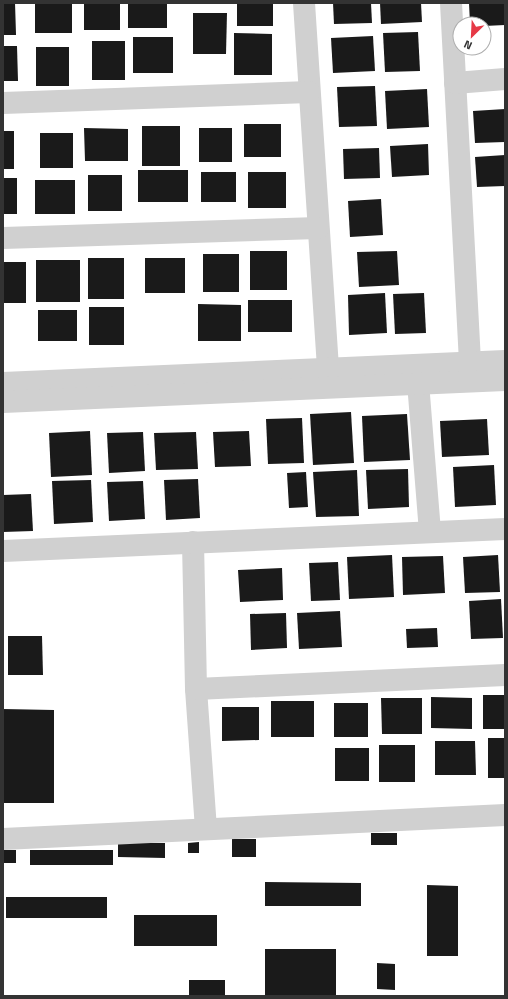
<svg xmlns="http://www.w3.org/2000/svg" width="508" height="999" viewBox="0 0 508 999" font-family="'Titillium Web',sans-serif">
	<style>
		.building { fill: #1a1a1a }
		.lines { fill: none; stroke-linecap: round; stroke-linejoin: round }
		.minor { stroke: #d0d0d0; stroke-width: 22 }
	</style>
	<rect width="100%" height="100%" fill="#fff"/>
	<g class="building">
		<polygon points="3,3 15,3 16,35 3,35"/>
		<rect x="35" y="3" width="37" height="30"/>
		<rect x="84" y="3" width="36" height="27"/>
		<rect x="128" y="3" width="39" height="25"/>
		<rect x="237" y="3" width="36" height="23"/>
		<polygon points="333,3 371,3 372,23 334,24"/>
		<polygon points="380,3 421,3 422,22 381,24"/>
		<polygon points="469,3 505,3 505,25 484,26 484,24 470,24"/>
		<polygon points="193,13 227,13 226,54 193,54"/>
		<polygon points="418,32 420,71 385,72 383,33"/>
		<polygon points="234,33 272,34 272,75 234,75"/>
		<polygon points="373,36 375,71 333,73 331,38"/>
		<rect x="133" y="37" width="40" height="36"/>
		<rect x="92" y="41" width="33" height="39"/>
		<polygon points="3,46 17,46 18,81 3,81"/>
		<rect x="36" y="47" width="33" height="39"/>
		<polygon points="375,86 377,126 339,127 337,87"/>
		<polygon points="427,89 429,127 387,129 385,91"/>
		<polygon points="505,109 505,142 475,143 473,111"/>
		<rect x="244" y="124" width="37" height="33"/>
		<rect x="142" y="126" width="38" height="40"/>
		<polygon points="84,128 128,129 128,161 85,161"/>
		<rect x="199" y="128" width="33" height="34"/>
		<rect x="3" y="131" width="11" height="38"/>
		<rect x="40" y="133" width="33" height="35"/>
		<polygon points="428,144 429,175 392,177 390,146"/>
		<polygon points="379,148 380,178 344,179 343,149"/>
		<polygon points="505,155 505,186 477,187 475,157"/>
		<rect x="138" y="170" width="50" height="32"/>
		<rect x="201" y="172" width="35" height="30"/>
		<rect x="248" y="172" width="38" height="36"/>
		<rect x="88" y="175" width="34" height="36"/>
		<rect x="3" y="178" width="14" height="36"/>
		<rect x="35" y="180" width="40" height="34"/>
		<polygon points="381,199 383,235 350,237 348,201"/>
		<rect x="250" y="251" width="37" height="39"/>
		<polygon points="397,251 399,285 359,287 357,252"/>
		<rect x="203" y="254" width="36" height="38"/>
		<rect x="88" y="258" width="36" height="41"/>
		<rect x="145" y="258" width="40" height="35"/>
		<rect x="36" y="260" width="44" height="42"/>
		<rect x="3" y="262" width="23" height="41"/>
		<polygon points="385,293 387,333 349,335 348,295"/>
		<polygon points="424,293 426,333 395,334 393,294"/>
		<rect x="248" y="300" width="44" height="32"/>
		<polygon points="198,304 241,305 241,341 198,341"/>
		<rect x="89" y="307" width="35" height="38"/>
		<rect x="38" y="310" width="39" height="31"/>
		<polygon points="351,412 354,463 313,465 310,414"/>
		<polygon points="407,414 410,460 364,462 362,416"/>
		<polygon points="302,418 304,463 268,464 266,419"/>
		<polygon points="487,419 489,455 442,457 440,421"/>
		<polygon points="90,431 92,475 51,477 49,433"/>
		<polygon points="249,431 251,466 215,467 213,432"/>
		<polygon points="143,432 145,471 109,473 107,433"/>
		<polygon points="196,432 198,469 156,470 154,433"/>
		<polygon points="494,465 496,505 455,507 453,467"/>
		<polygon points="408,469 409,507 368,509 366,470"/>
		<polygon points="357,470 359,516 316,517 313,472"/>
		<polygon points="306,472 308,507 289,508 287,473"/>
		<polygon points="198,479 200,518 166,520 164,480"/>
		<polygon points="91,480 93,522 54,524 52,481"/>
		<polygon points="143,481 145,519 109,521 107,482"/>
		<polygon points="31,494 33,531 3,532 3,495"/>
		<polygon points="392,555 394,597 349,599 347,557"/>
		<polygon points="498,555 500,592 465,593 463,557"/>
		<polygon points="443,556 445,593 403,595 402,557"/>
		<polygon points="338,562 340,600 311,601 309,563"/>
		<polygon points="282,568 283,600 240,602 238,570"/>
		<polygon points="501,599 503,638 471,639 469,601"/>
		<polygon points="340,611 342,647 299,649 297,613"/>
		<polygon points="286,613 287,648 251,650 250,614"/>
		<polygon points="437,628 438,647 407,648 406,629"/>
		<polygon points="8,636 42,636 43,675 8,675"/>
		<rect x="483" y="695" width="22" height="34"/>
		<polygon points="431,697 472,698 472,729 431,728"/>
		<polygon points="381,698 422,698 422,734 382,734"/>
		<rect x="271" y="701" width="43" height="36"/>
		<rect x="334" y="703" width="34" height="34"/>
		<polygon points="222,707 259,707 259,740 222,741"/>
		<polygon points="3,709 54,710 54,803 3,803"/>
		<rect x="488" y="738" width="17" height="40"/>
		<polygon points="435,741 475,741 476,775 435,775"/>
		<rect x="379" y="745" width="36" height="37"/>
		<rect x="335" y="748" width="34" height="33"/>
		<rect x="371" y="833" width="26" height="12"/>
		<rect x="232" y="839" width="24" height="18"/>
		<polygon points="199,842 199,853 188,853 188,843"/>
		<polygon points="118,843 165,843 165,858 118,857"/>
		<rect x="3" y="850" width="13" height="13"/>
		<rect x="30" y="850" width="83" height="15"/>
		<polygon points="265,882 361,883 361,906 265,906"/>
		<polygon points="427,885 458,886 458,956 427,956"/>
		<rect x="6" y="897" width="101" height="21"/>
		<rect x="134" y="915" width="83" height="31"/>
		<rect x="265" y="949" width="71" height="47"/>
		<polygon points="377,963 395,964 395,990 377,989"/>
		<rect x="189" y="980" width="36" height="16"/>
	</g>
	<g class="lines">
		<g class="minor">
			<polyline points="304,3 328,368"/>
			<polyline points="451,3 470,362"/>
			<polyline points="455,83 505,79"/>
			<polyline points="3,103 309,92"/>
			<polyline points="3,238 318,228"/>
			<polyline points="417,370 430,532"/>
			<polyline points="3,383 505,361"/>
			<polyline points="3,402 505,380"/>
			<polyline points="193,542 196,689 206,829"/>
			<polyline points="3,551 505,529"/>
			<polyline points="196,689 505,675"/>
			<polyline points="3,839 505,815"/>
		</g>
	</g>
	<rect width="508" height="999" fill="none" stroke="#333333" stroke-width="8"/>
	<g transform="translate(472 36) rotate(204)"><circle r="19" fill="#ffffff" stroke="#adadad"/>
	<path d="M0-3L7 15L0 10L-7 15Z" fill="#e63946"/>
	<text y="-6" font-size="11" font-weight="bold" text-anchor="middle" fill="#333333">N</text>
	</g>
</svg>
